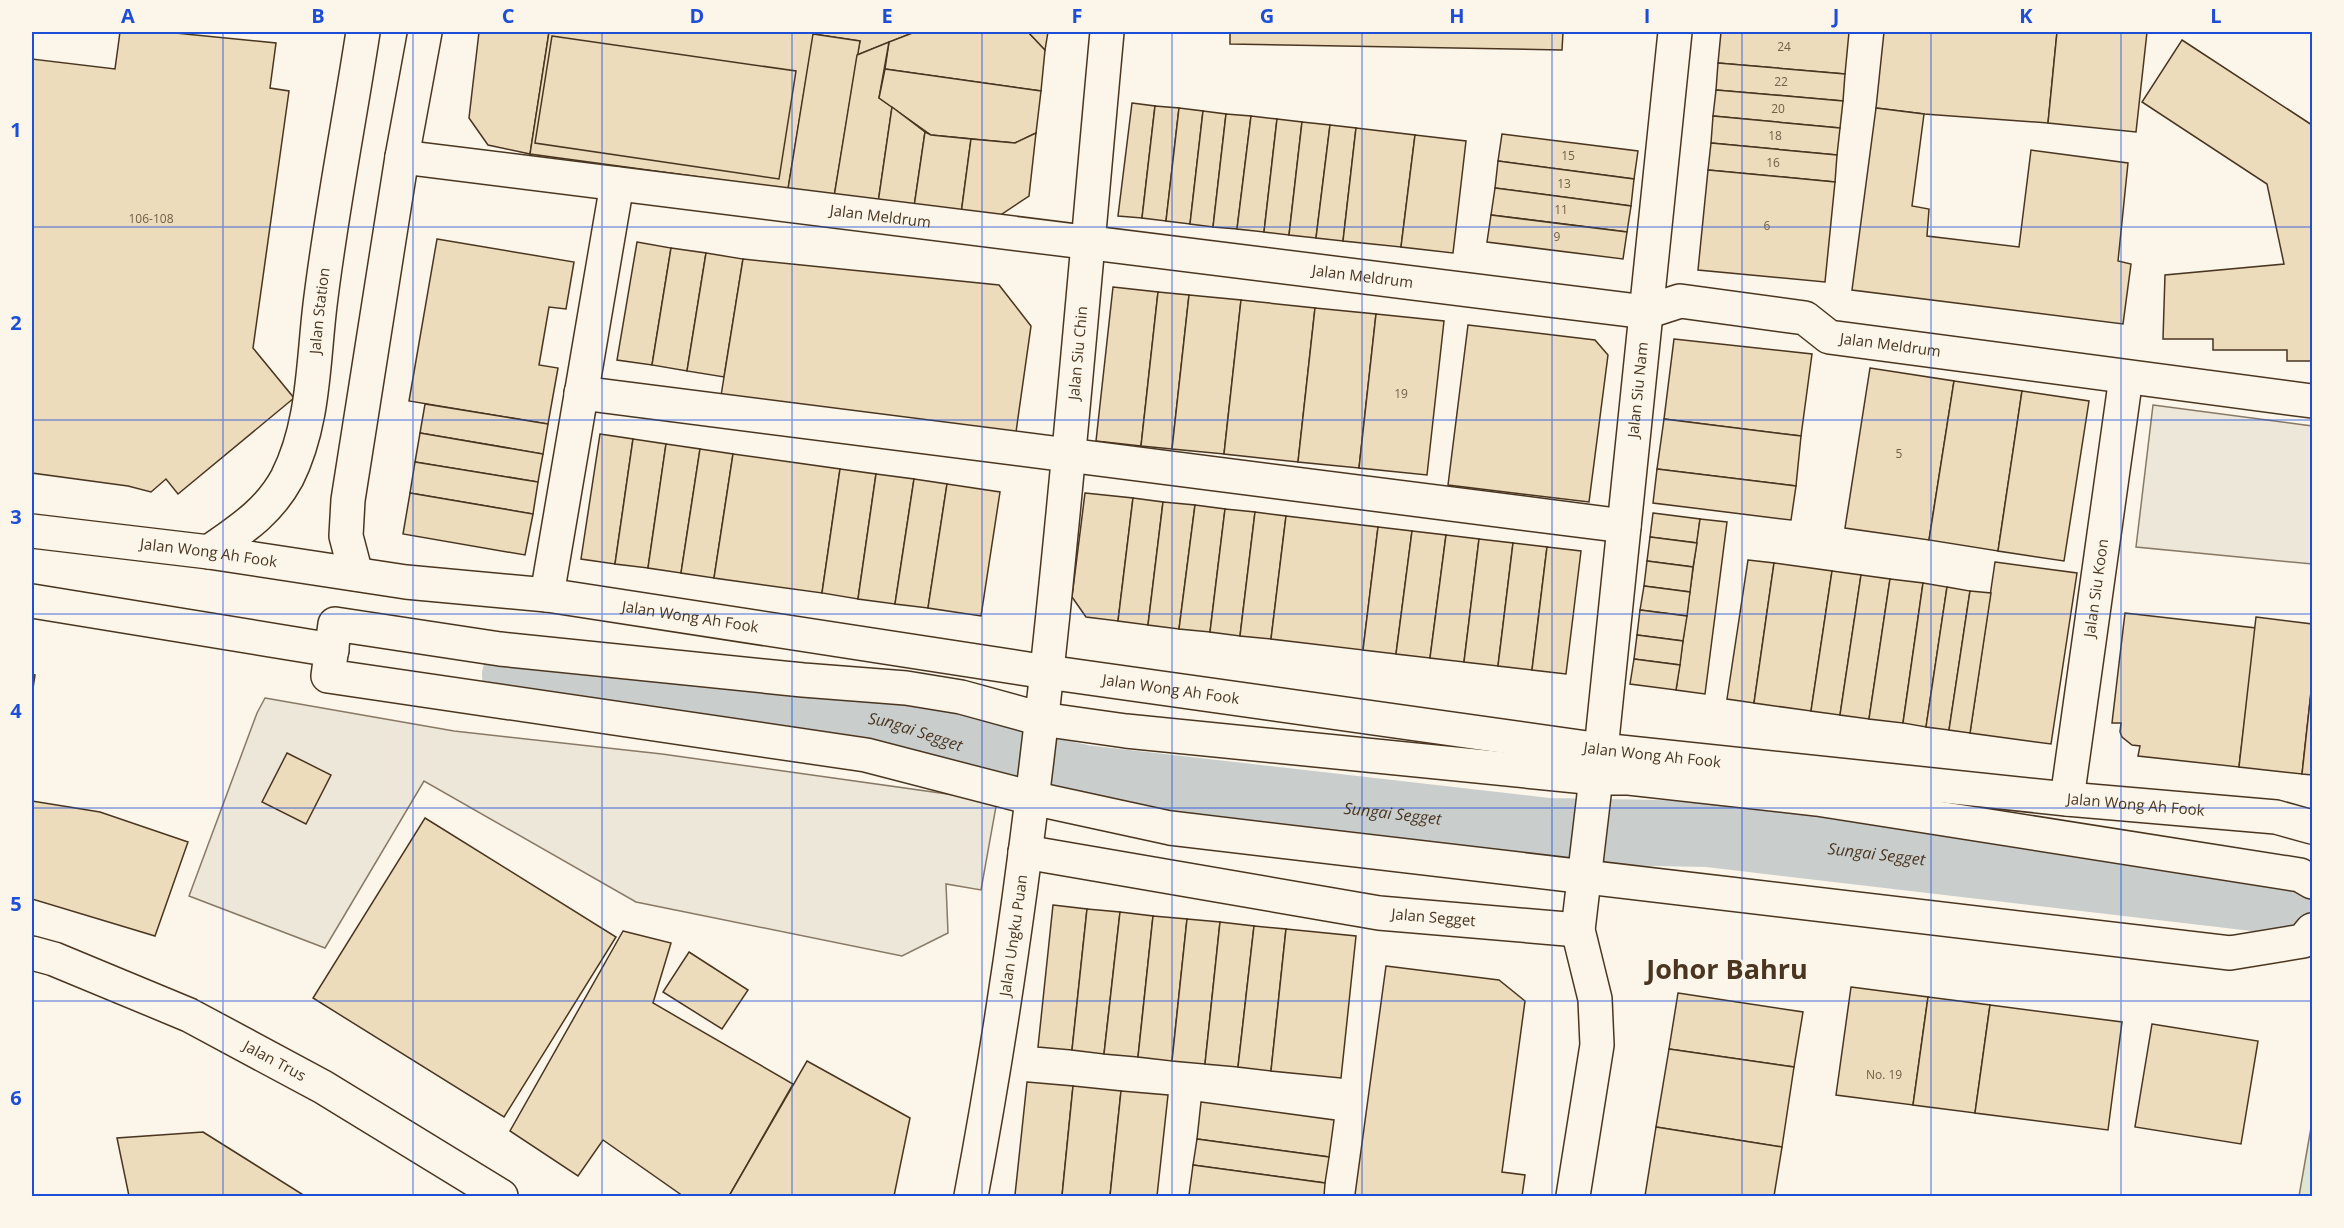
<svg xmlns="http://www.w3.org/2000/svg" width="2344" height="1228" viewBox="0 0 2344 1228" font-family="'Open Sans',sans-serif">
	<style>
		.green { fill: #dce7d0; stroke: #887966; stroke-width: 1.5 }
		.parking { fill: #ede7d9; stroke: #887966; stroke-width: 1.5 }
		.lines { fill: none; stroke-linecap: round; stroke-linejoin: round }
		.river { stroke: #c9cecd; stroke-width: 66 }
		.building { fill: #ecdcbc; stroke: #4a3520; stroke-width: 1.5 }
		.street-casing { stroke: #4a3520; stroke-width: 36 }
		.secondary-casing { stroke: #4a3520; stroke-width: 36 }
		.primary-casing { stroke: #4a3520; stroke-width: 36 }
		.street { stroke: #fbf6e9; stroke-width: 33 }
		.secondary { stroke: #fbf6e9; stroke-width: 33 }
		.primary { stroke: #fbf6e9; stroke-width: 33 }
		.grid { fill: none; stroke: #1d4ed8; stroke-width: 1.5; stroke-opacity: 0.55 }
		.labels { text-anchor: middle; stroke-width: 4.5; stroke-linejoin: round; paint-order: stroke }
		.number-label { font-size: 12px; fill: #725f47 }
		.street-label { font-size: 15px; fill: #4a3520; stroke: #fbf6e9 }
		.water-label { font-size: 16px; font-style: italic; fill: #4a3520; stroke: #fbf6e9 }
		.town-label { font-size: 27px; font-weight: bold; fill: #4a3520; stroke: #fbf6e9 }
		.neatline { fill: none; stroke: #1d4ed8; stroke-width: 2 }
		.grid-label { font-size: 20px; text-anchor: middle; font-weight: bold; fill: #1d4ed8 }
	</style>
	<rect width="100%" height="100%" fill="#fbf6e9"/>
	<polygon class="green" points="2312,1122 2312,1196 2299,1196"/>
	<g class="parking">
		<polygon points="2153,405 2312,426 2312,564 2136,547"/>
		<polygon points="265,698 454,731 662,754 997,801 981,890 946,884 948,933 902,956 636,902 424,781 325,948 189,896 257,713"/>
	</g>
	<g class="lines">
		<path class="river" id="s1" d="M515 675 782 704 888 721 1011 762 1084 778 1548 831 1708 834 2279 901"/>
	</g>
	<g class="building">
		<polygon points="120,32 165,32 276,43 270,88 289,91 253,348 294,398 178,494 166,479 151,492 128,486 32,473 32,59 115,69"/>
		<polygon points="479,32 549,32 530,154 488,145 469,118"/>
		<polygon points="549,32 814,32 788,189 530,154"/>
		<polygon points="814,32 915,32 857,55 860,41 813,34"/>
		<polygon points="915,32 1029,33 1045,50 1041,91 885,69 889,42"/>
		<polygon points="1020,32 1048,32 1045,50 1029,33"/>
		<polygon points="1230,32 1563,32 1562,50 1230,44"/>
		<polygon points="1721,32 1849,32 1845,74 1718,63"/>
		<polygon points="1884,32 2057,32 2048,123 1924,114 1876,108"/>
		<polygon points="2057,32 2147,32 2136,132 2048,123"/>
		<polygon points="813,34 860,41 834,197 788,189"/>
		<polygon points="552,36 796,71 779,179 535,143"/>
		<polygon points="2182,40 2312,125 2312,361 2287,361 2287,350 2213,350 2213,339 2163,339 2165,275 2284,264 2267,184 2142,102"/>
		<polygon points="889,42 879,98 892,107 878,203 834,197 857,55"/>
		<polygon points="1718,63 1845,74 1843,101 1716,90"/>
		<polygon points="885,69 1041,91 1036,133 1015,143 931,135 879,98"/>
		<polygon points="1716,90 1843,101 1840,128 1713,116"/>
		<polygon points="1132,103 1155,106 1142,218 1118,216"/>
		<polygon points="1155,106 1179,108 1166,221 1142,218"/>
		<polygon points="892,107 925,132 914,207 878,203"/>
		<polygon points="1179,108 1203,111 1190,224 1166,221"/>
		<polygon points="1876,108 1924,114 1912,206 1929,209 1927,236 2019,247 2031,150 2128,163 2118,261 2131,264 2123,324 1852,290"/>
		<polygon points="1203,111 1226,114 1213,227 1190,224"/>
		<polygon points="1226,114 1251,116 1237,229 1213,227"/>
		<polygon points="1251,116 1277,119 1264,232 1237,229"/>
		<polygon points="1713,116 1840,128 1837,155 1711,143"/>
		<polygon points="1277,119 1302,122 1289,235 1264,232"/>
		<polygon points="1302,122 1330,125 1316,238 1289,235"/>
		<polygon points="1330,125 1356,128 1343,241 1316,238"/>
		<polygon points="1356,128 1415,135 1401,247 1343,241"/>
		<polygon points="925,132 931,135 971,139 961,214 914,207"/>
		<polygon points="1036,133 1029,196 996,218 961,214 971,139 1015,143"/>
		<polygon points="1502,134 1638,151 1634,179 1498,161"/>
		<polygon points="1415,135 1466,141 1453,253 1401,247"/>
		<polygon points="1711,143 1837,155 1835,182 1708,170"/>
		<polygon points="1498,161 1634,179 1631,206 1495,188"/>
		<polygon points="1708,170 1835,182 1825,282 1698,270"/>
		<polygon points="1495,188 1631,206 1627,232 1491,215"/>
		<polygon points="1491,215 1627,232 1623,259 1487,242"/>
		<polygon points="437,239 574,262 566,309 549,307 539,365 558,368 548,424 409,401"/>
		<polygon points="637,242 671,248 652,365 617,360"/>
		<polygon points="671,248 706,253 687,371 652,365"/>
		<polygon points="706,253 743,259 724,377 687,371"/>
		<polygon points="743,259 999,285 1031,326 1015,439 720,402"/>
		<polygon points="1113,287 1158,292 1141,446 1096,441"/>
		<polygon points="1158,292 1189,295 1172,449 1141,446"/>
		<polygon points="1189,295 1241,300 1224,454 1172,449"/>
		<polygon points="1241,300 1315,308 1298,462 1224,454"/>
		<polygon points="1315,308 1376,314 1359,468 1298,462"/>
		<polygon points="1376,314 1444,321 1427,475 1359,468"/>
		<polygon points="1468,325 1595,340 1608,355 1589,502 1448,485"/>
		<polygon points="1674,339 1812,354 1801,436 1664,419"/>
		<polygon points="1870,368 1954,381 1929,540 1845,528"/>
		<polygon points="1954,381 2022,391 1998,551 1929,540"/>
		<polygon points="2022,391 2089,401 2064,561 1998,551"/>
		<polygon points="425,404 548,424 543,454 420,433"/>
		<polygon points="1664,419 1801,436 1796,486 1657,469"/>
		<polygon points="420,433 543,454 538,482 415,462"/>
		<polygon points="600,434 633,439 615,564 581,559"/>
		<polygon points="633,439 666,444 648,568 615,564"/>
		<polygon points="666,444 700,449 681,573 648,568"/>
		<polygon points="700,449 733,454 714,578 681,573"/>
		<polygon points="733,454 840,469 822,593 714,578"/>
		<polygon points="415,462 538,482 533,514 410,493"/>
		<polygon points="840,469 876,474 858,599 822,593"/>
		<polygon points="1657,469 1796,486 1791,520 1653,503"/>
		<polygon points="876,474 914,479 895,604 858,599"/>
		<polygon points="914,479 947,484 928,608 895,604"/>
		<polygon points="947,484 1000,492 981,616 928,608"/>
		<polygon points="410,493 533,514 525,555 403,534"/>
		<polygon points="1085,493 1133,498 1118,621 1086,617 1072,597"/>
		<polygon points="1133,498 1163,502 1148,625 1118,621"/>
		<polygon points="1163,502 1195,505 1179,629 1148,625"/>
		<polygon points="1195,505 1225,509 1210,632 1179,629"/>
		<polygon points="1225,509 1255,512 1240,636 1210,632"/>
		<polygon points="1255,512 1286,516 1271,639 1240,636"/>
		<polygon points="1653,513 1700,519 1697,543 1650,537"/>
		<polygon points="1286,516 1378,527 1363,650 1271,639"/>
		<polygon points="1700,519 1727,522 1705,694 1676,690"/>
		<polygon points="1378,527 1412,531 1396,654 1363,650"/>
		<polygon points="1412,531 1446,535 1430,658 1396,654"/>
		<polygon points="1446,535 1479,539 1464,662 1430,658"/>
		<polygon points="1650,537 1697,543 1693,567 1647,561"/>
		<polygon points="1479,539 1513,543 1498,666 1464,662"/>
		<polygon points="1513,543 1547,547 1532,670 1498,666"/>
		<polygon points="1547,547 1581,551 1566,674 1532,670"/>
		<polygon points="1748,560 1774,563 1754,703 1727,699"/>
		<polygon points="1647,561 1693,567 1690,592 1644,586"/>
		<polygon points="1995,562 2077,573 2051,744 1970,733"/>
		<polygon points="1774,563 1832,571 1811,711 1754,703"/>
		<polygon points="1832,571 1861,575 1840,715 1811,711"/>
		<polygon points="1861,575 1890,579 1869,719 1840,715"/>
		<polygon points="1890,579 1923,583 1903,723 1869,719"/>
		<polygon points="1923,583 1947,587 1926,727 1903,723"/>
		<polygon points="1644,586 1690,592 1687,616 1640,610"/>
		<polygon points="1947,587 1970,591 1949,730 1926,727"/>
		<polygon points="1970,591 1991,593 1970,733 1949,730"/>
		<polygon points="1640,610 1687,616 1683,641 1637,635"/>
		<polygon points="2125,613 2256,628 2239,767 2138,756 2140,746 2132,745 2122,737 2120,732 2121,723 2112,723"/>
		<polygon points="2256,617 2312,624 2312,683 2302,774 2239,767"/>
		<polygon points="1637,635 1683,641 1680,665 1634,659"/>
		<polygon points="1634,659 1680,665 1676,690 1630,684"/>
		<polygon points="32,674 35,675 32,695"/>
		<polygon points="2312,683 2312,775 2302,774"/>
		<polygon points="287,753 331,775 306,824 262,802"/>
		<polygon points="32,801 100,812 188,842 155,936 32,899"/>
		<polygon points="425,818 616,937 504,1117 313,998"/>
		<polygon points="1053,905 1087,909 1072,1050 1038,1047"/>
		<polygon points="1087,909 1120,912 1104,1054 1072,1050"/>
		<polygon points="1120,912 1153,916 1138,1057 1104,1054"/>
		<polygon points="1153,916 1187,919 1172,1061 1138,1057"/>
		<polygon points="1187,919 1220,922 1205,1064 1172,1061"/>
		<polygon points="1220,922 1254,926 1238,1067 1205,1064"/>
		<polygon points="1254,926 1286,929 1271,1071 1238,1067"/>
		<polygon points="1286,929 1356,936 1341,1078 1271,1071"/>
		<polygon points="623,931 671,943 653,1003 793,1084 729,1196 683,1196 603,1140 578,1176 510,1131"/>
		<polygon points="689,952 748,990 722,1029 663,992"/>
		<polygon points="1386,966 1499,980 1525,1001 1502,1172 1525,1175 1522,1196 1355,1195"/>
		<polygon points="1851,987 1928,997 1913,1105 1836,1095"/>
		<polygon points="1678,993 1803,1012 1794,1067 1669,1049"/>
		<polygon points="1928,997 1990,1005 1975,1113 1913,1105"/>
		<polygon points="1990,1005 2122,1022 2108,1130 1975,1113"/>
		<polygon points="2152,1024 2258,1041 2241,1144 2135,1127"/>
		<polygon points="1669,1049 1794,1067 1782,1147 1656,1127"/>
		<polygon points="807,1061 910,1118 894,1196 729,1196"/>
		<polygon points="1027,1082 1073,1086 1062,1196 1015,1195"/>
		<polygon points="1073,1086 1121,1091 1110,1196 1062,1196"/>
		<polygon points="1121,1091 1168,1095 1157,1196 1110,1196"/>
		<polygon points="1201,1102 1334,1120 1329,1157 1197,1139"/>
		<polygon points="1656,1127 1782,1147 1774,1196 1645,1196"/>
		<polygon points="203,1132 305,1196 129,1196 117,1138"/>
		<polygon points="1197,1139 1329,1157 1325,1183 1193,1165"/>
		<polygon points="1193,1165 1325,1183 1324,1196 1189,1195"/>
	</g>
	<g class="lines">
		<defs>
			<g id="street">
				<path id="s2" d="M402 157 1646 312 1680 301 1805 318 1829 337 2312 401"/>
				<polyline points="581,393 1624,526"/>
				<path id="s3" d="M209 552C240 530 268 513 287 478 314 425 313 363 320 305 331 214 349 123 363 32"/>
				<polyline points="356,574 346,536 348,500 402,157 425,32"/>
				<polyline points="547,595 617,184"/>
				<polyline points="32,601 332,650"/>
				<path id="s4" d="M1601 750 1675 32"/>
				<path id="s5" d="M2067 799 2126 377"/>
				<path id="s6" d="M1025 852 1379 913 1578 930"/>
				<polyline points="2312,882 2300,875 1817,799 1629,778 1596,778 1126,731 1041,719 961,697 906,688 803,680 500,649 335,624 328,676 866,755 1032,798 1170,828 2230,953 2303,941 2312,930"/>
				<path id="s7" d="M971 1196C1044 812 1071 421 1107 32"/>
				<polyline points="1573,1196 1597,1045 1595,999 1578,930 1596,778"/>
			</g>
			<g id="secondary">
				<path id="s8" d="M32 953 54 959 189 1015 323 1087 501 1196"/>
			</g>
			<g id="primary">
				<path id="s9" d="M32 531 209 552 406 582 547 595 1047 672 1601 750 2067 799 2276 817 2312 827"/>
			</g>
		</defs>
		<use href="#street" class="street-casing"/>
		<use href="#secondary" class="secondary-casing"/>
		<use href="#primary" class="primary-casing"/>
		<use href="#street" class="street"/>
		<use href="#secondary" class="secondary"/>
		<use href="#primary" class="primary"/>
	</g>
	<path class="grid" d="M223 32V1196M413 32V1196M602 32V1196M792 32V1196M982 32V1196M1172 32V1196M1362 32V1196M1552 32V1196M1742 32V1196M1931 32V1196M2121 32V1196M32 227H2312M32 420H2312M32 614H2312M32 808H2312M32 1001H2312"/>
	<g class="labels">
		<g class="number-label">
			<text x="1784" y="51">24</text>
			<text x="1781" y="86">22</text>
			<text x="1778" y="113">20</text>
			<text x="1775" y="140">18</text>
			<text x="1568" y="160">15</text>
			<text x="1773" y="167">16</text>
			<text x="1564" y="188">13</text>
			<text x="1561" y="214">11</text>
			<text x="151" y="223">106-108</text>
			<text x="1767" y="230">6</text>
			<text x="1557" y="241">9</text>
			<text x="1401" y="398">19</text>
			<text x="1899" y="458">5</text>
			<text x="1884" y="1079">No. 19</text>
		</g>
		<g class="street-label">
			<text dy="5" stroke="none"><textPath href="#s2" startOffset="482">Jalan Meldrum</textPath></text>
			<text dy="5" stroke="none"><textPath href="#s2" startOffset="968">Jalan Meldrum</textPath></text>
			<text dy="5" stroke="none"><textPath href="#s3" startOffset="280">Jalan Station</textPath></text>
			<text dy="5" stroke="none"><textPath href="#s2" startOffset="1508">Jalan Meldrum</textPath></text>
			<text dy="5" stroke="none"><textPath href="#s7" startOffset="850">Jalan Siu Chin</textPath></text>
			<text dy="5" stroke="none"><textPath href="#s4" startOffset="362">Jalan Siu Nam</textPath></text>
			<text dy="5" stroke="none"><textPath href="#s9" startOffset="178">Jalan Wong Ah Fook</textPath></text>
			<text dy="5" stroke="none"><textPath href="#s5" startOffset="213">Jalan Siu Koon</textPath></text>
			<text dy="5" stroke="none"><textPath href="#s9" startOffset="664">Jalan Wong Ah Fook</textPath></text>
			<text dy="5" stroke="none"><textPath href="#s9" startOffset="1150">Jalan Wong Ah Fook</textPath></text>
			<text dy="5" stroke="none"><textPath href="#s9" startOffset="1636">Jalan Wong Ah Fook</textPath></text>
			<text dy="5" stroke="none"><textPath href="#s9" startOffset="2122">Jalan Wong Ah Fook</textPath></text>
			<text dy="5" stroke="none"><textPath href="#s6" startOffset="414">Jalan Segget</textPath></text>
			<text dy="5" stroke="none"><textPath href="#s7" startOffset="264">Jalan Ungku Puan</textPath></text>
			<text dy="5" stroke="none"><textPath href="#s8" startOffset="266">Jalan Trus</textPath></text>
		</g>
		<g class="water-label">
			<text dy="6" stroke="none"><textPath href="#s1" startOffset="405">Sungai Segget</textPath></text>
			<text dy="6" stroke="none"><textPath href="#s1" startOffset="891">Sungai Segget</textPath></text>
			<text dy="6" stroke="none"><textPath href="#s1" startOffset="1377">Sungai Segget</textPath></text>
		</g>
		<g class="town-label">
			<text x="1727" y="979">Johor Bahru</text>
		</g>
	</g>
	<rect width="2344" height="1228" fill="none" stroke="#fbf6e9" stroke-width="66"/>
	<rect x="33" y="33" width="2278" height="1162" class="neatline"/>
	<g class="grid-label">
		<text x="128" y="23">A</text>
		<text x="318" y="23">B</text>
		<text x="508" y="23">C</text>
		<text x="697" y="23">D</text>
		<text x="887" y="23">E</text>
		<text x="1077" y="23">F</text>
		<text x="1267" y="23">G</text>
		<text x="1457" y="23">H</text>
		<text x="1647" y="23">I</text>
		<text x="1836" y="23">J</text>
		<text x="2026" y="23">K</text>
		<text x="2216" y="23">L</text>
		<text x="16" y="137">1</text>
		<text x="16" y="330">2</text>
		<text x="16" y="524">3</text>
		<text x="16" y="718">4</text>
		<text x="16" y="911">5</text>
		<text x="16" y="1105">6</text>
	</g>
</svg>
